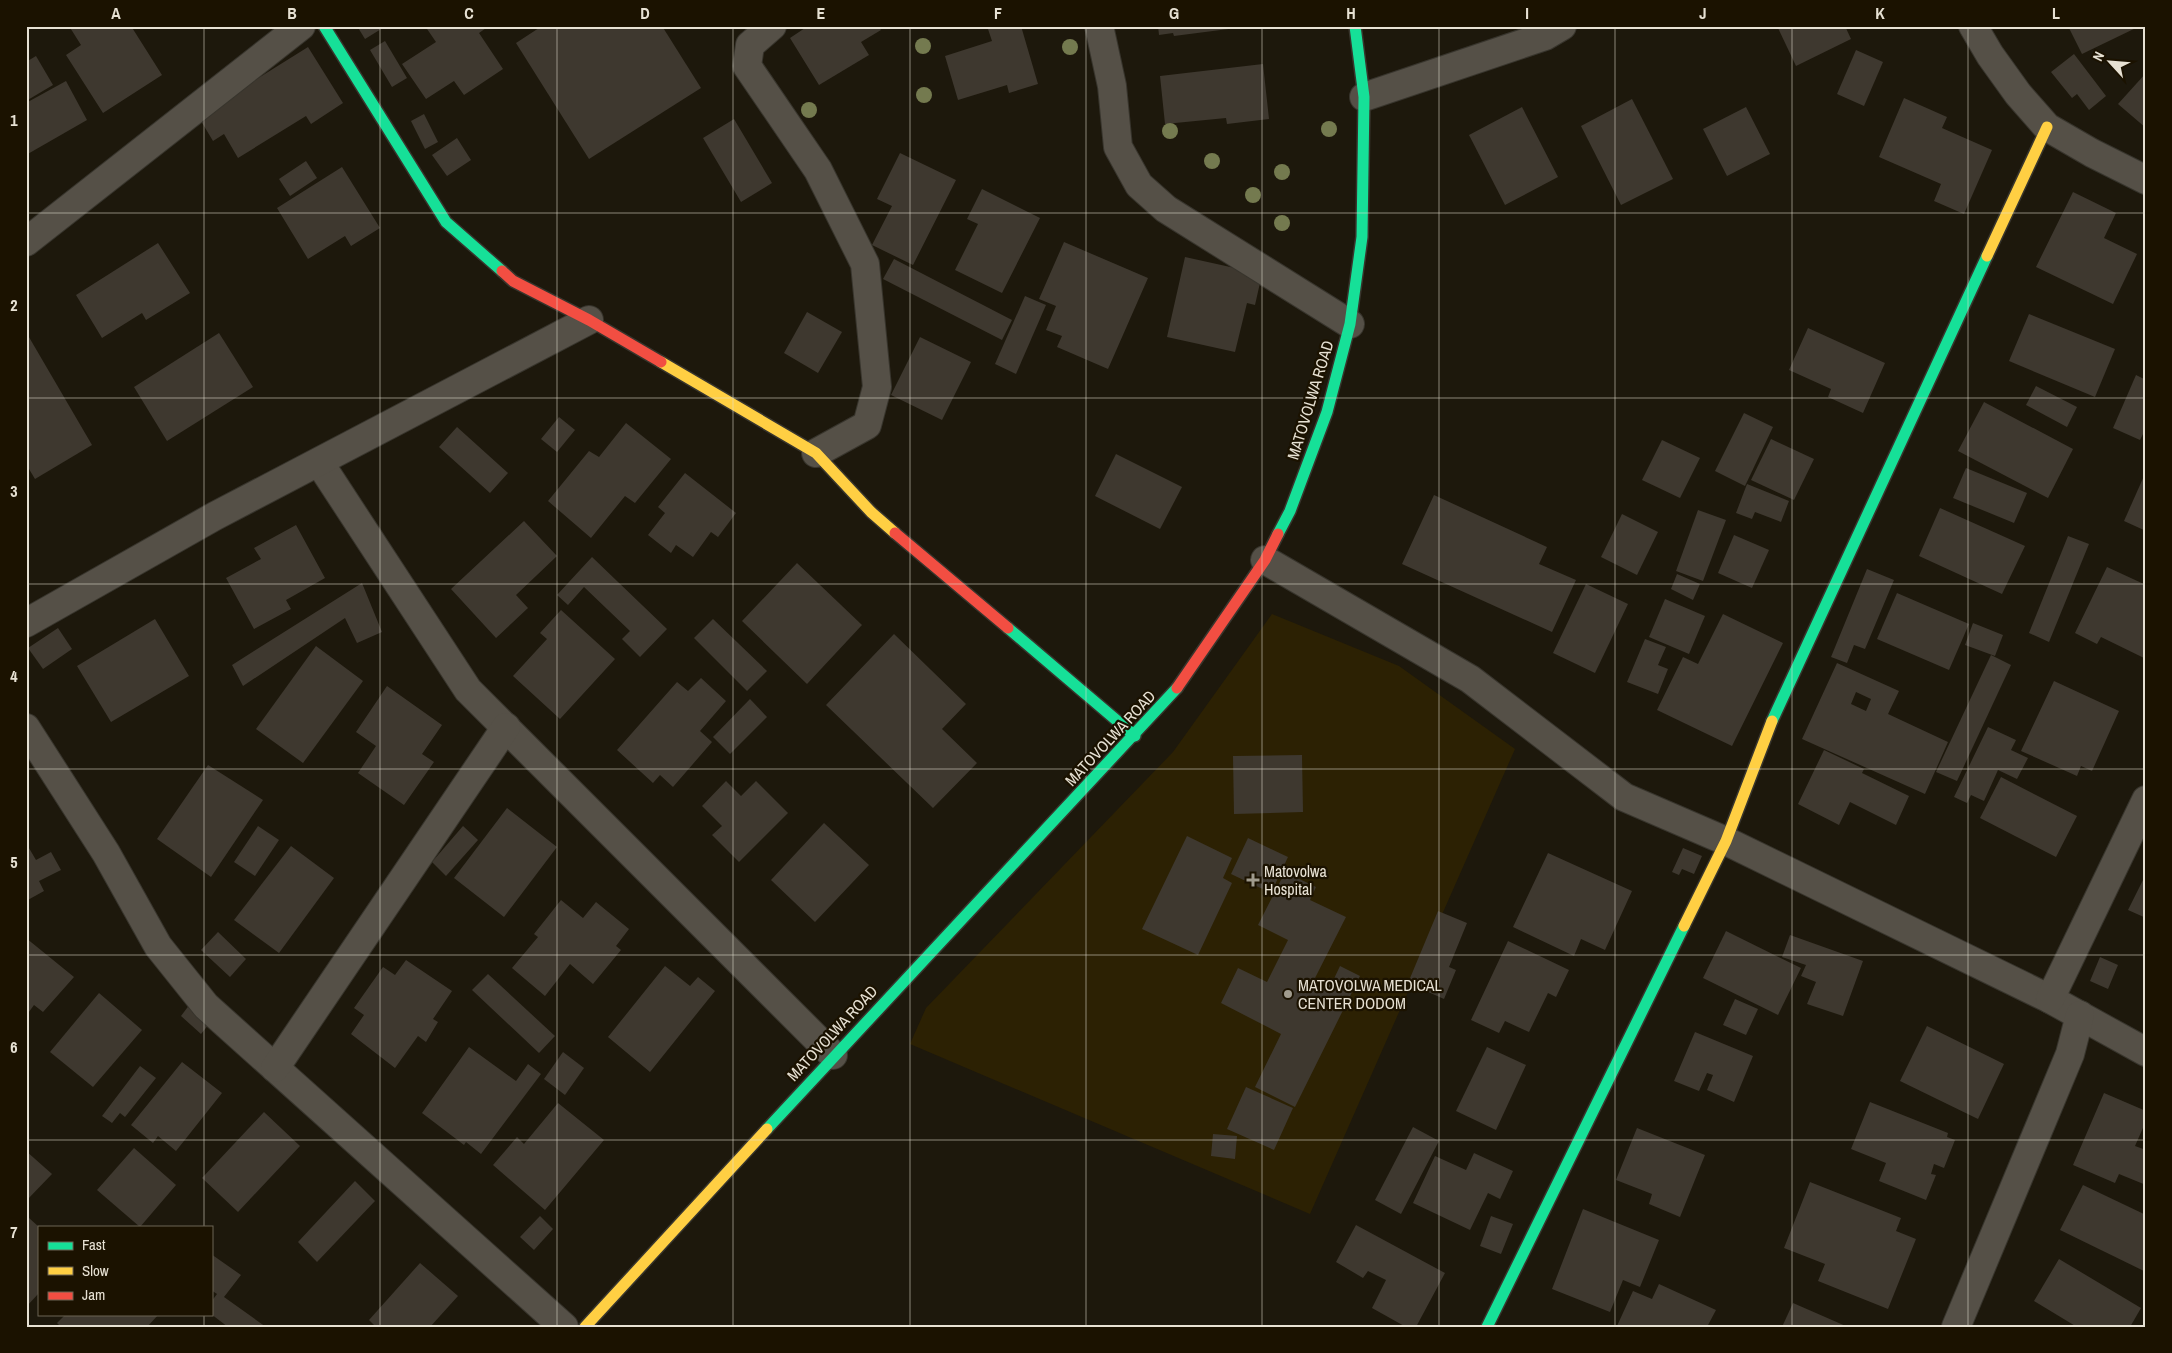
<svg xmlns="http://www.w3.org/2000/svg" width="2172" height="1353" viewBox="0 0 2172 1353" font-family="'Archivo Narrow',sans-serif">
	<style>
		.built { fill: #2c2103 }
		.building { fill: #3e382f; fill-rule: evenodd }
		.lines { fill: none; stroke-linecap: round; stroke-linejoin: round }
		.street-casing { stroke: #38352d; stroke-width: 30 }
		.fast-casing { stroke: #38352d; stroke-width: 14 }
		.slow-casing { stroke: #38352d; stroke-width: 14 }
		.jam-casing { stroke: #38352d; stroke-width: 14 }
		.street { stroke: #555047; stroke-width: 28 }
		.fast { stroke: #16e098; stroke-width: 11 }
		.slow { stroke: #ffcf43; stroke-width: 11 }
		.jam { stroke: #f24e42; stroke-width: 11 }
		.tree { fill: #747a4f }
		.grid { fill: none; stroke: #e7e1d3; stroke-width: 1; stroke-opacity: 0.55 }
		.poi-dot { fill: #a09b8d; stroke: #1b1200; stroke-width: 2 }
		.labels { text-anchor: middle; stroke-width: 4.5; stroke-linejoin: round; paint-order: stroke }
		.street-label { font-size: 16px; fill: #e7e1d3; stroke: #1b1200 }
		.poi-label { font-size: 16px; fill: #e7e1d3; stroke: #1b1200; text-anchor: start }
		.neatline { fill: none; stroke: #e7e1d3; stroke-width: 2 }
		.grid-label { font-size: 16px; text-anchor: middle; font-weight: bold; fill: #e7e1d3 }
	</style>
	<rect width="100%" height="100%" fill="#1d180c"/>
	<polygon class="built" points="1272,614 1399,666 1515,749 1310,1214 910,1044 926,1008 1173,752"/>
	<g class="building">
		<polygon points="69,26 131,26 162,75 103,113 66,55 81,45"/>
		<polygon points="357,26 386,26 365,39"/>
		<polygon points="425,26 489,26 479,33 503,69 464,95 454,81 426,99 402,64 436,42"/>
		<polygon points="542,26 662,26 701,88 589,159 516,43"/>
		<polygon points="808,26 878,26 881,30 861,42 869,55 819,85 790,38"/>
		<polygon points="996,26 1021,26 1038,84 1009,93 1007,85 958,100 945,56 992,41 988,29"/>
		<polygon points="1158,26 1244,26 1244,27 1174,36 1173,33 1159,35"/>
		<polygon points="1777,26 1845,26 1851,39 1796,66"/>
		<polygon points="2068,26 2140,26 2082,54"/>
		<polygon points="385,41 407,78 392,87 370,50"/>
		<polygon points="308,47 343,103 311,124 306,116 238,158 224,134 213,141 198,116"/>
		<polygon points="1856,50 1883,62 1864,106 1837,94"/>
		<polygon points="2074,54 2106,96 2089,110 2077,94 2072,98 2051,72"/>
		<polygon points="36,56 53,85 26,101 26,62"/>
		<polygon points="1263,64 1269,119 1227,124 1226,118 1165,124 1160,76"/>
		<polygon points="2146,73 2146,128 2118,104"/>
		<polygon points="66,81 87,120 26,155 26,103"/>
		<polygon points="1904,98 1947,117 1942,128 1992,150 1964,214 1934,201 1941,184 1879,157"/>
		<polygon points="1632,99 1673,179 1621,205 1581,126"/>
		<polygon points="1522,107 1558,177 1505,205 1469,135"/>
		<polygon points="1746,107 1770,154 1727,176 1703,129"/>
		<polygon points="424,114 438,142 425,149 411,121"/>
		<polygon points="734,119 772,183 741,202 703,138"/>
		<polygon points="457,138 471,160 447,176 432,155"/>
		<polygon points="900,153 956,180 913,265 872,245 892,206 877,199"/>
		<polygon points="306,161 317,178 290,196 279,179"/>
		<polygon points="342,167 380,228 351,246 345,236 308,259 277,208"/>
		<polygon points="982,189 1040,218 1002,293 955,270 978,224 967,219"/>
		<polygon points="2073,192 2116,213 2104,238 2137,254 2113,304 2036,267"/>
		<polygon points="1064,242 1148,278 1108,369 1057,347 1062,336 1046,330 1056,306 1039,299"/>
		<polygon points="158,243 190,293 146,320 142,313 102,338 76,295"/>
		<polygon points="1185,257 1262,274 1255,305 1247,303 1235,352 1167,337"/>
		<polygon points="894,259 1012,320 1002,340 883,279"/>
		<polygon points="1025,296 1046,305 1016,374 995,364"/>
		<polygon points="807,312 842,332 818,373 784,353"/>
		<polygon points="2029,314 2115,349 2095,397 2009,361"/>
		<polygon points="1808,328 1885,363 1863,413 1828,397 1831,389 1789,370"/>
		<polygon points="26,332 92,445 35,479 26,464"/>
		<polygon points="219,333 253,387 167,441 134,387"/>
		<polygon points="920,337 971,362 942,420 891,395"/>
		<polygon points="2136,375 2146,380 2146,428 2140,440 2113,428"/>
		<polygon points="2036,386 2077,407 2067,427 2026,405"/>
		<polygon points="1984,402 2073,449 2048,498 1958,451"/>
		<polygon points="1744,413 1773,427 1745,486 1715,471"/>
		<polygon points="559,417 575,430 557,452 541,439"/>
		<polygon points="626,423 671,459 635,503 625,496 591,538 548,501 589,451 599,457"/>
		<polygon points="457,427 508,473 490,493 439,447"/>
		<polygon points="1771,439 1814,459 1794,500 1751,480"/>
		<polygon points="1662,440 1700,458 1680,498 1642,480"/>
		<polygon points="1116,454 1182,487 1160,529 1095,496"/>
		<polygon points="1966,468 2027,493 2014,523 1953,498"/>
		<polygon points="685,473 736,513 718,537 711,532 693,557 676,545 671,553 648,535 665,513 658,507"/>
		<polygon points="2144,476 2146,477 2146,531 2124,521"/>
		<polygon points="1747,484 1789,501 1781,522 1755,512 1752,519 1736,513"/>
		<polygon points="1434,495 1547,547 1539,564 1576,580 1552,632 1402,564"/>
		<polygon points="1940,508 2025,546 2002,594 1919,556"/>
		<polygon points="1698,510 1726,520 1703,581 1676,571"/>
		<polygon points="1622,514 1658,532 1637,575 1601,557"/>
		<polygon points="524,521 557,556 516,595 528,608 496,638 451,589"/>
		<polygon points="296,525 325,578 286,600 291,609 254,629 226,578 261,559 254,548"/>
		<polygon points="1734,535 1769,550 1752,588 1718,573"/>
		<polygon points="2068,536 2089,544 2049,642 2029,633"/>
		<polygon points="592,557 667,629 640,657 622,639 630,631 584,587 568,605 557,595"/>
		<polygon points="797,563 862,625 807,684 742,621"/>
		<polygon points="2107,567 2146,585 2146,654 2144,658 2101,637 2097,644 2075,633"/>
		<polygon points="1867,569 1894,580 1865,649 1854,645 1847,663 1831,657"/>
		<polygon points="1677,574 1700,584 1693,600 1671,589"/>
		<polygon points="362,583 382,632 357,643 345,618 243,686 232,665"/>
		<polygon points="1586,584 1628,604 1595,673 1553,653"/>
		<polygon points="1897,593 1969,624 1949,670 1877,639"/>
		<polygon points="1665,599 1705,616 1689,654 1649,637"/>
		<polygon points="561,610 615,659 560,719 513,676 547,639 540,633"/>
		<polygon points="1723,614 1783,643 1732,746 1657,710 1683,657 1698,664"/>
		<polygon points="155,619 189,676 111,722 77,666"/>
		<polygon points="713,619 767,671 747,691 694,638"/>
		<polygon points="1973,623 2003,635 1995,656 1965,645"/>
		<polygon points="58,628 72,649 43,669 28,648"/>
		<polygon points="894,634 966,704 942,729 977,763 933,808 826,705"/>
		<polygon points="1645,639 1666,647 1658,665 1668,669 1658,694 1627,682"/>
		<polygon points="316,646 363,681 303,763 256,729"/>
		<polygon points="1991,655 2011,665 1957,781 1936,772"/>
		<path d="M1837 663 1899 691 1888 714 1948 742 1925 794 1802 739ZM1856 692 1871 699 1866 711 1851 704Z"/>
		<polygon points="701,678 726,701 700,731 712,742 673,787 660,775 653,783 617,750 677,682 688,691"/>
		<polygon points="2054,681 2119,711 2092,771 2081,766 2077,776 2021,751"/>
		<polygon points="387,686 442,725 422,754 434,762 404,805 358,773 376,746 356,732"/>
		<polygon points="750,699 767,717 730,754 713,737"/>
		<polygon points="1988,727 2016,740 2011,750 2028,758 2017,779 1998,770 1984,801 1971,795 1967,803 1954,797"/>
		<polygon points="1824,750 1864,769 1862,773 1909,796 1896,825 1850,802 1839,825 1798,804"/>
		<polygon points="1302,755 1303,812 1234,814 1233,756"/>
		<polygon points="208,765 263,800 211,877 157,839"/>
		<polygon points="2001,777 2077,816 2056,857 1980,818"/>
		<polygon points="726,781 741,796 756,781 788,813 739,862 712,835 722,826 702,806"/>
		<polygon points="507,808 557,847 504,917 454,878"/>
		<polygon points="824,823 869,865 815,922 771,880"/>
		<polygon points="258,826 279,840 255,876 234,862"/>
		<polygon points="463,826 478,840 446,876 432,862"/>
		<polygon points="1187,836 1232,858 1223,878 1232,883 1198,955 1142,929"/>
		<polygon points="1248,838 1288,857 1271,893 1231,874"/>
		<polygon points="26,843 36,860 51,852 61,870 39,881 44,891 26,901"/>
		<polygon points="291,846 334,878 279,953 234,920"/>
		<polygon points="1683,848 1702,856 1694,874 1682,869 1679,875 1672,872"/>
		<polygon points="1548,853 1632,891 1605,950 1581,939 1574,956 1513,927"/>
		<polygon points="1285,872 1316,887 1310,900 1346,917 1315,978 1331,985 1340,966 1360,976 1295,1107 1255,1087 1281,1034 1221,1003 1238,968 1267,982 1288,940 1258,925"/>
		<polygon points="2146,874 2146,918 2128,910"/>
		<polygon points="561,900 583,918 596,902 629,929 616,946 621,950 593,984 570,964 545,996 512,968 538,937 534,934"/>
		<polygon points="1438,911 1467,923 1449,967 1456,970 1444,999 1408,983"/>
		<polygon points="1726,931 1801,968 1778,1015 1703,978"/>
		<polygon points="218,932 246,959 230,977 201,950"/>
		<polygon points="1790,935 1863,961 1843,1016 1807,1004 1816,982 1801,976 1806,965 1782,957"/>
		<polygon points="26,938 74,977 43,1012 34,1005 26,1016"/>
		<polygon points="1508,941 1569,970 1556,997 1548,993 1529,1032 1505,1021 1499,1033 1471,1020"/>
		<polygon points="2100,957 2118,965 2108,989 2090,981"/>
		<polygon points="406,960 452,991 433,1019 438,1022 426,1042 418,1036 395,1068 351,1034 364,1015 354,1008 383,967 395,975"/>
		<polygon points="665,966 690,986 698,977 715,991 650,1072 608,1037"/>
		<polygon points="488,974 555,1036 539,1053 472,990"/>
		<polygon points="99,993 142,1030 93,1087 50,1052"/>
		<polygon points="1735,999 1758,1009 1746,1035 1723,1025"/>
		<polygon points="193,1000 214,1018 201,1034 181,1016"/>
		<polygon points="1927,1026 2004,1064 1978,1119 1900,1081"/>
		<polygon points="1695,1032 1753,1056 1734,1102 1707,1090 1713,1075 1707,1073 1699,1091 1674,1081"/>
		<polygon points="469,1047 516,1081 528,1064 541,1074 481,1154 466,1142 464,1145 422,1113"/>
		<polygon points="1487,1047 1526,1065 1496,1130 1456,1111"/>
		<polygon points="563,1052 584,1068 565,1095 544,1079"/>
		<polygon points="182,1062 222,1093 176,1151 158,1136 153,1143 131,1125"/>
		<polygon points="140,1066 156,1078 125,1117 120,1113 112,1123 102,1116"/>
		<polygon points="1246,1087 1293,1108 1274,1150 1227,1129"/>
		<polygon points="2104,1093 2146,1111 2146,1121 2135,1146 2146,1150 2146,1185 2119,1174 2115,1183 2073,1165"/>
		<polygon points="1870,1102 1948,1133 1947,1137 1955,1140 1944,1168 1934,1164 1931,1174 1936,1175 1926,1200 1879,1181 1886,1163 1851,1149"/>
		<polygon points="558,1103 604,1140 545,1210 493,1165 517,1137 524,1144"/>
		<polygon points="264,1112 300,1146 238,1212 202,1178"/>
		<polygon points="1413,1127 1439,1141 1401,1214 1375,1200"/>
		<polygon points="1637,1128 1705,1155 1680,1217 1649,1204 1652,1194 1616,1180"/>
		<polygon points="1213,1134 1237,1136 1235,1159 1211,1156"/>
		<polygon points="134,1148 176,1185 140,1227 97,1190"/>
		<polygon points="26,1151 52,1174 26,1201"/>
		<polygon points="1474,1153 1513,1171 1500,1199 1488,1193 1470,1230 1413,1203 1435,1156 1466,1170"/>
		<polygon points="355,1181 375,1201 317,1262 298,1242"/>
		<polygon points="1810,1182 1901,1218 1896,1231 1916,1239 1888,1309 1818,1281 1825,1264 1784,1248"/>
		<polygon points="2083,1185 2146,1215 2146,1272 2060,1230"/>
		<polygon points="1583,1209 1659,1240 1640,1287 1623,1280 1610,1312 1552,1289"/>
		<polygon points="540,1216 553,1229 534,1250 520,1237"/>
		<polygon points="1491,1216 1513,1224 1501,1254 1480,1246"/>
		<polygon points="29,1218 39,1227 39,1293 26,1307 26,1222"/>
		<polygon points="1356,1225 1445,1273 1416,1327 1406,1327 1372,1308 1386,1280 1368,1271 1363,1278 1336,1262"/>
		<polygon points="211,1254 241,1275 224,1297 266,1327 228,1327 211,1314 211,1302 217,1294 211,1290"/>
		<polygon points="2059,1259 2141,1308 2130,1327 2077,1327 2034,1301"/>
		<polygon points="420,1263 458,1296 430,1327 376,1327 369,1320"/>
		<polygon points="1659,1284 1716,1310 1707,1327 1617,1326 1633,1291 1652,1299"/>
		<polygon points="1793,1303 1848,1327 1782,1327"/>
		<polygon points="66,1314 159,1314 147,1327 61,1327 57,1323"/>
	</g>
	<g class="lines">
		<defs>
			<g id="street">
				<polyline points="772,26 750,45 747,66 818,170 865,264 877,387 867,425 816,453"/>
				<polyline points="1099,26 1112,86 1118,147 1139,185 1166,209 1350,324"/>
				<polyline points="1973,26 1990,55 2018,94 2047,127 2092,153 2146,180"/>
				<polyline points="1364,97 1545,36 1562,26"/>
				<polyline points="26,242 301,26"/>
				<polyline points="319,462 468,690 833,1055"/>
				<polyline points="1265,560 1470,679 1624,797 1726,841 2050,999 2146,1052"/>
				<polyline points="26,623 215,516 589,320"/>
				<polyline points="26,728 106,853 158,946 206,1006 564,1327"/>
				<polyline points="2050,999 2146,800"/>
				<polyline points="275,1068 506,727"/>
				<polyline points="1956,1327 2070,1054 2080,1015"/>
			</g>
			<g id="fast">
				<polyline points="324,26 446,222 502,271"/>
				<polyline points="1278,534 1290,511 1327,412 1350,324 1362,237 1364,97 1355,26"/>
				<polyline points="1008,628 1135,736"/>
				<polyline points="1772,721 1987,256"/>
				<polyline points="767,1129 1177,688"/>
				<polyline points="1487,1327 1684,926"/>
			</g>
			<g id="slow">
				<polyline points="1987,256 2047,127"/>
				<polyline points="661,362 816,453 871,512 895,533"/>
				<polyline points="1684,926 1726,841 1772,721"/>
				<polyline points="585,1327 767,1129"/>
			</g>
			<g id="jam">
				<polyline points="502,271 513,281 589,320 661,362"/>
				<polyline points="895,533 1008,628"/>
				<polyline points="1177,688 1265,560 1278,534"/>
			</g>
		</defs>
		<use href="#street" class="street-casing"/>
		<use href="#fast" class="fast-casing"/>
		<use href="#slow" class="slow-casing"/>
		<use href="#jam" class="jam-casing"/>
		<use href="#street" class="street"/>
		<use href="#fast" class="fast"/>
		<use href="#slow" class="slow"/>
		<use href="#jam" class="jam"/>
	</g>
	<g class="tree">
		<circle cx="923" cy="46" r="8"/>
		<circle cx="1070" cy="47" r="8"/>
		<circle cx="924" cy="95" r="8"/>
		<circle cx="809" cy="110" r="8"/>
		<circle cx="1329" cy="129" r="8"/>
		<circle cx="1170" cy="131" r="8"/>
		<circle cx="1212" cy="161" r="8"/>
		<circle cx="1282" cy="172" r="8"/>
		<circle cx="1253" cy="195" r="8"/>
		<circle cx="1282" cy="223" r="8"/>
	</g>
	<path class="grid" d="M204 26V1227M380 26V1327M557 26V1327M733 26V1327M910 26V1327M1086 26V1327M1262 26V1327M1439 26V1327M1615 26V1327M1792 26V1327M1968 26V1327M26 213H2146M26 398H2146M26 584H2146M26 769H2146M26 955H2146M26 1140H2146M204 1314V1327"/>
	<g class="poi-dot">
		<path d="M1250.5 872.5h5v5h5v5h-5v5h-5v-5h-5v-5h5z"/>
		<circle cx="1288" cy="994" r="5"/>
	</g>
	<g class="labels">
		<g class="street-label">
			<text transform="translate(1310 400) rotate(-73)" y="6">MATOVOLWA ROAD</text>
			<text transform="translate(1110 738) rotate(-47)" y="6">MATOVOLWA ROAD</text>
			<text transform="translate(832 1033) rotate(-47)" y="6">MATOVOLWA ROAD</text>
		</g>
		<g class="poi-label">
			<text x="1264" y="877">Matovolwa<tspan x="1264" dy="18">Hospital</tspan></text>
			<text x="1298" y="991">MATOVOLWA MEDICAL<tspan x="1298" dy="18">CENTER DODOM</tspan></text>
		</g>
	</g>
	<rect width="2172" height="1353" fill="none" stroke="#1b1200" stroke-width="55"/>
	<rect x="38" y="1226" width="175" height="90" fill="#1b1200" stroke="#6d6554"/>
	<rect x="48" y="1242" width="25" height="8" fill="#16e098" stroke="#6d6554"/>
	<text x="82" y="1250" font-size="15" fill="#e7e1d3">Fast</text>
	<rect x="48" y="1267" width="25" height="8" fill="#ffcf43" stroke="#6d6554"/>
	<text x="82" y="1276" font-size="15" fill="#e7e1d3">Slow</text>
	<rect x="48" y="1292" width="25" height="8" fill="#f24e42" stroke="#6d6554"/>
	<text x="82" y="1300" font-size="15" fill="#e7e1d3">Jam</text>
	<g transform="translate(2110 62) rotate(296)" stroke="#1b1200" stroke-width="4" paint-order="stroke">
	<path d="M0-4L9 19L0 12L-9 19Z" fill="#e7e1d3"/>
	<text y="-8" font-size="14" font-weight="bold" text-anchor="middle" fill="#e7e1d3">N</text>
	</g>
	<rect x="28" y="28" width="2116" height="1298" class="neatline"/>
	<g class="grid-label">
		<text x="116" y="19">A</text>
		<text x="292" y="19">B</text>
		<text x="469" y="19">C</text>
		<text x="645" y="19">D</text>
		<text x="821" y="19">E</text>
		<text x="998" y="19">F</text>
		<text x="1174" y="19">G</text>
		<text x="1351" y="19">H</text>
		<text x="1527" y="19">I</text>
		<text x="1703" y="19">J</text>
		<text x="1880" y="19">K</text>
		<text x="2056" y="19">L</text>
		<text x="14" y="126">1</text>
		<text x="14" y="311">2</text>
		<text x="14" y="497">3</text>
		<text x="14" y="682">4</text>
		<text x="14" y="868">5</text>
		<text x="14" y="1053">6</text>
		<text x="14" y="1238">7</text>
	</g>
</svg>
